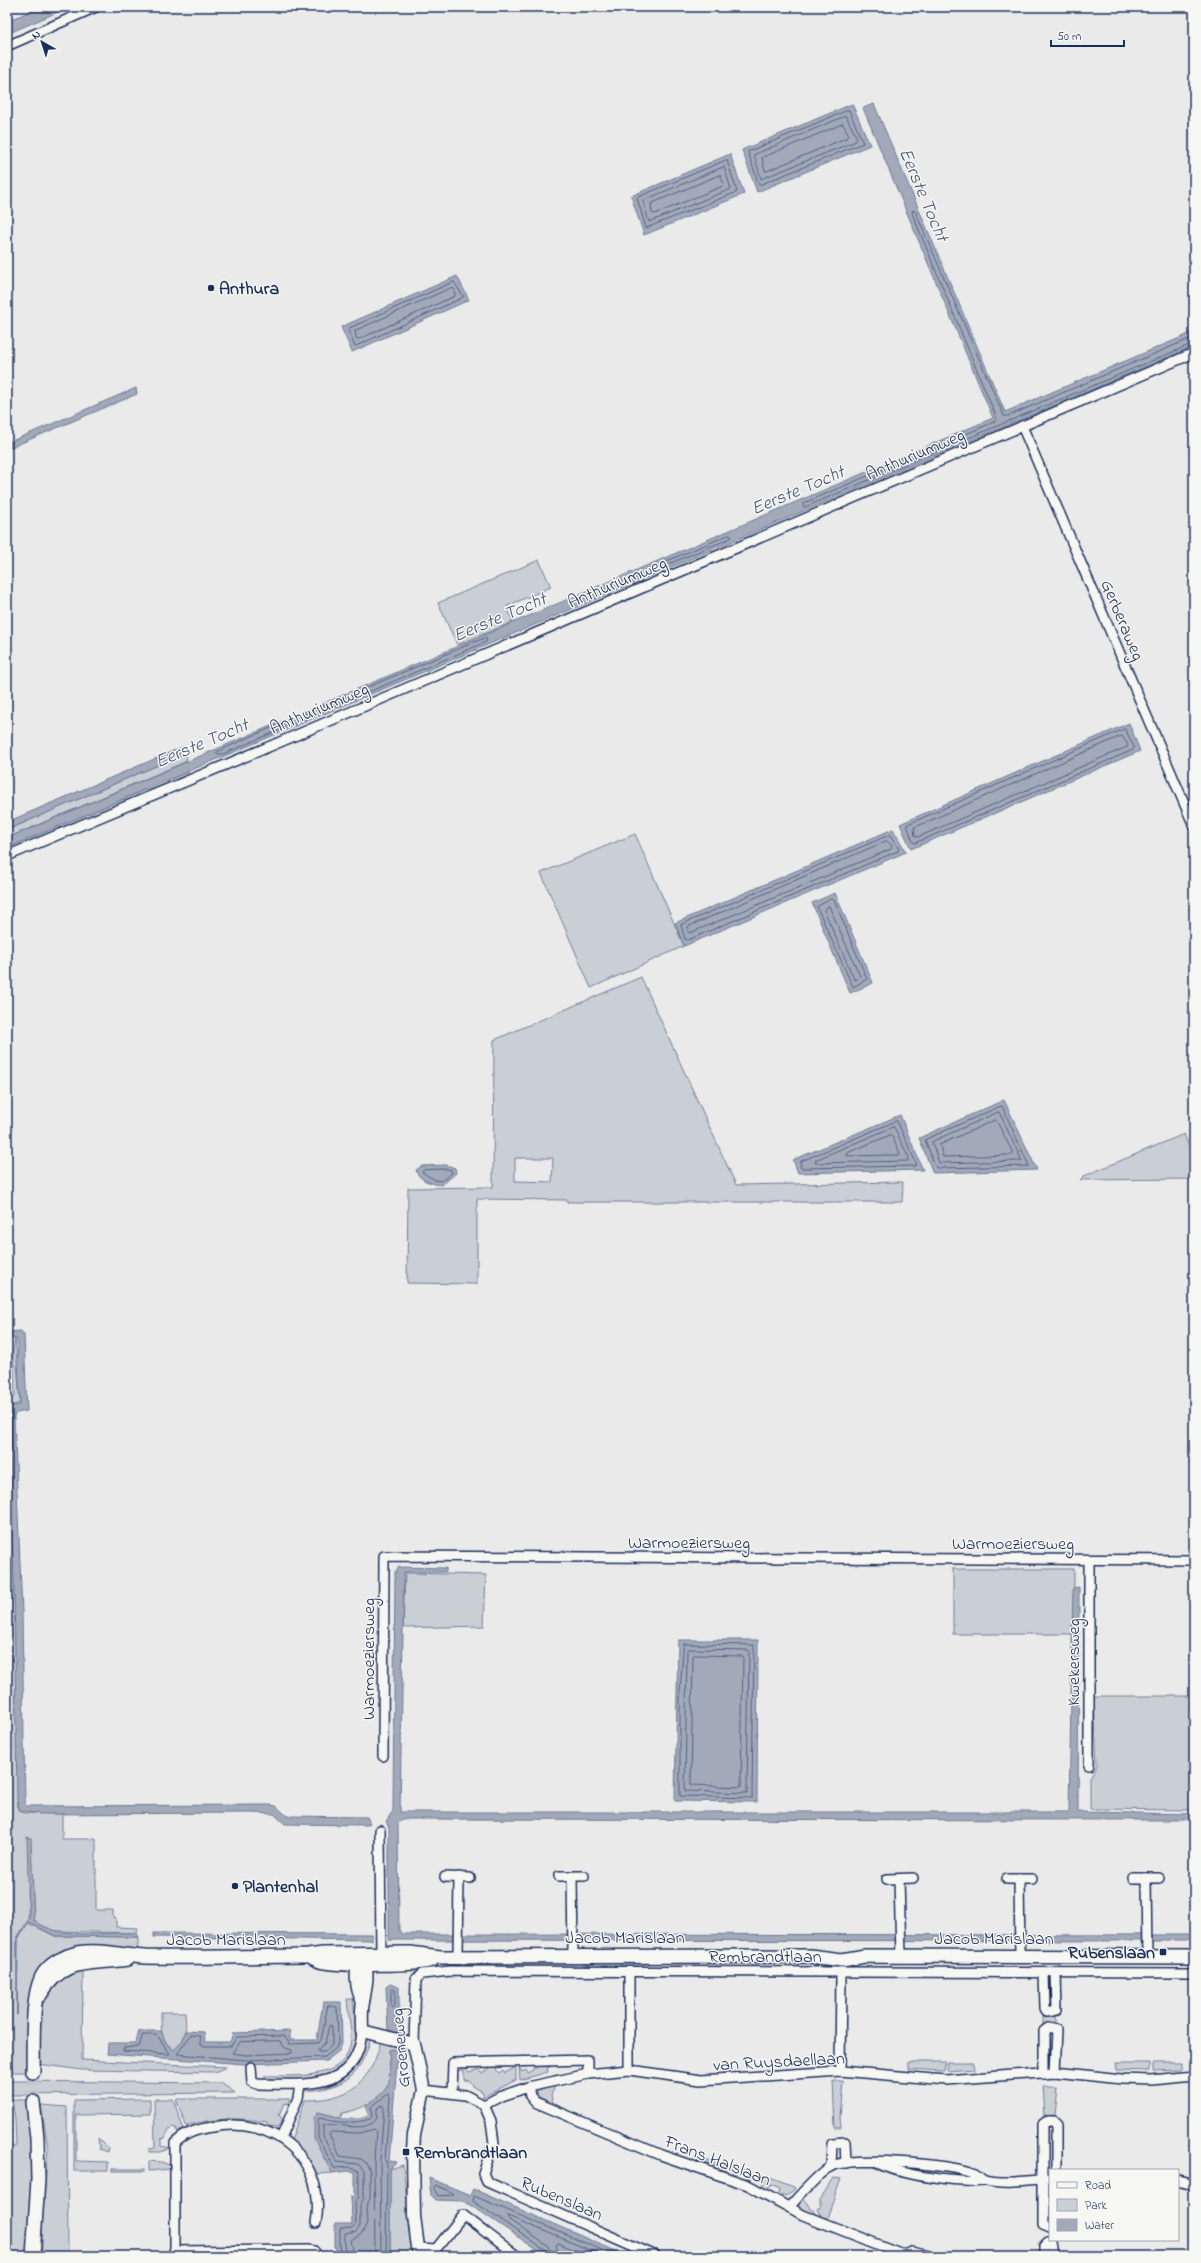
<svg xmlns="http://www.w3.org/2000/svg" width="1201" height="2263" viewBox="0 0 1201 2263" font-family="'Indie Flower',sans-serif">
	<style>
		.green { fill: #caced5; stroke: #727e9a; fill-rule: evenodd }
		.water { fill: #a2aaba; stroke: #6c7995 }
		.pier { fill: #e9eae9 }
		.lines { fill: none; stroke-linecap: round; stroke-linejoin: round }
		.shore { stroke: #516083; stroke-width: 1 }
		.secondary-tunnel { stroke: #c0c5cd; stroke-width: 13; stroke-dasharray: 13 6; stroke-linecap: butt }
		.minor-casing { stroke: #1b2f5e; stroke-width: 12 }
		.tertiary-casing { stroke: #1b2f5e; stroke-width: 15 }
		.secondary-casing { stroke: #1b2f5e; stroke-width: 16 }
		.minor { stroke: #f6f6f2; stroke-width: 9 }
		.tertiary { stroke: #f6f6f2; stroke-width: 12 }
		.secondary { stroke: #f6f6f2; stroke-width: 13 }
		.poi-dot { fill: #1b2f5e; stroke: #f6f6f2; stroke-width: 1.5 }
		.labels { text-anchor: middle; stroke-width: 3; stroke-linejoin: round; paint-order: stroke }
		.poi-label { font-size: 18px; font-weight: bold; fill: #1b2f5e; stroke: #f6f6f2; text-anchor: start }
		.street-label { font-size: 18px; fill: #1b2f5e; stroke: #f6f6f2 }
		.water-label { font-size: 19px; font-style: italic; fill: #44547a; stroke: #f6f6f2 }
	</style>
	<rect width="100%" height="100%" fill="#e9eae9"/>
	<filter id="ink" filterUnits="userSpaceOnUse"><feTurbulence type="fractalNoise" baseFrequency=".025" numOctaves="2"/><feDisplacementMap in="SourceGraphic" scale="8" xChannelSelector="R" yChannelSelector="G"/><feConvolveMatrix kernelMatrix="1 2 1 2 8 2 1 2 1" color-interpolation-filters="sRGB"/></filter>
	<g filter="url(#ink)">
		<g class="green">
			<polygon points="539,560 551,587 507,606 513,622 457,645 438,603"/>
			<polygon points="186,753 187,761 7,838 7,830"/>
			<polygon points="188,772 189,774 7,851 7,848"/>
			<polygon points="635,834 684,946 591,988 541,873"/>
			<path d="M641 977 736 1185 903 1182 902 1202H567V1200L477 1199V1284L407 1283 408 1188 493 1187 494 1040ZM515 1158H553L552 1182 515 1181Z"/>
			<polygon points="1184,1134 1194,1159 1194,1179 1080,1180 1084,1176"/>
			<polygon points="15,1337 20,1403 8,1407 7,1410 7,1399 15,1396 13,1352"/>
			<path d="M7 1410 14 1581 18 1807 20 1811 24 1813 62 1814V1839H96V1910H113V1917L116 1918V1927L138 1928 137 1933 54 1931 39 1924 32 1917 29 1837 28 1923 55 1936 138 1937V1947L135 1950 103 1949 31 1999 26 2072H12V2067H9ZM24 1927 18 1939 17 2015V1944L18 1936Z"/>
			<rect x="953" y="1569" width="121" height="65"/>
			<polygon points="405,1573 486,1575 484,1626 403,1628"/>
			<polygon points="1094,1696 1194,1696 1194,1810 1090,1809 1090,1777 1097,1766"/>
			<polygon points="562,1961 802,1962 797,1967 794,1967 790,1963 757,1964 755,1967 751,1964 724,1964 718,1967 715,1964 678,1964 674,1969 668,1962 644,1964 640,1968 623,1967 618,1963 592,1963 585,1967 583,1963 562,1963"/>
			<path d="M83 1967 82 2060 226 2067 215 2072 82 2070 37 2064C39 2042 38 2015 46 1994 52 1981 71 1971 83 1967Z"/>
			<path d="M347 1999H353C354 2012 357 2026 356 2039 353 2086 298 2079 265 2080V2076C295 2075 349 2082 351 2039 351 2026 348 2012 347 1999Z"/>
			<path d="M161 2012H185C186 2027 188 2039 174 2050 160 2040 161 2028 161 2012Z"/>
			<polygon points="1043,2015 1051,2017 1055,2015 1055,2026 1043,2026"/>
			<path d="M365 2037 371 2038C360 2077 343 2089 303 2091 310 2087 316 2088 324 2087 350 2083 360 2060 365 2037Z"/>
			<path d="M381 2040 398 2045V2050H389C389 2060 392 2072 390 2082 387 2099 357 2111 342 2113L341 2118 318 2112 322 2154 332 2173 317 2174 301 2149 291 2140 305 2100C348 2101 372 2082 381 2040Z"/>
			<polygon points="908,2062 945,2062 944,2071 908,2069"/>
			<polygon points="947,2062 974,2062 975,2069 947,2071"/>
			<polygon points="1116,2063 1149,2063 1149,2071 1117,2070"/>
			<polygon points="1153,2063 1181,2063 1181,2070 1153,2071"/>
			<polygon points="470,2066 466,2068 469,2072 480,2069 482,2073 493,2066 500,2066 496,2069 499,2073 503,2070 505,2073 516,2067 516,2080 483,2097 483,2092 474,2087 469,2081 464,2080 464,2070 455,2071 456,2067"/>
			<polygon points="538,2066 552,2066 547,2068 548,2072 520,2080 519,2067 522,2072 526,2070 528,2073"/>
			<polygon points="7,2081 221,2083 235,2093 7,2095"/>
			<polygon points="833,2081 843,2081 840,2117 841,2128 835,2128"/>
			<polygon points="555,2086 551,2095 553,2104 535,2095 537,2091"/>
			<polygon points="1042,2086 1056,2086 1053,2115 1044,2116"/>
			<polygon points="150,2099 150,2114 76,2115 76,2161 108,2162 108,2171 74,2171 74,2100"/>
			<polygon points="154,2099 173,2099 184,2130 177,2132 175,2127 169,2129 165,2138 161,2139 161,2146 170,2148 161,2152 149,2152 149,2149 155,2148"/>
			<path d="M176 2099H290L287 2104 284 2103 279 2115 283 2120 278 2127 268 2126 267 2122C237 2117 218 2118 188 2125L187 2128Z"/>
			<polygon points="12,2100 28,2100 33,2153 29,2256 10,2256 10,2147 16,2145 15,2119"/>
			<polygon points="41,2105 67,2107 68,2256 42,2256 42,2222 48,2148"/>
			<polygon points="98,2138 108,2148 107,2152 99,2149"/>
			<polygon points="698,2159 751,2171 752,2173 749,2178 746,2177 746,2174 736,2171 734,2177 731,2176 733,2169 726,2167 724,2173 721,2168 697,2161"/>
			<polygon points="149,2161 161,2162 170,2165 170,2169 149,2171"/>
			<polygon points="403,2165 413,2256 390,2256 390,2169"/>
			<rect x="112" y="2169" width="33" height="2"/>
			<polygon points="756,2173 794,2187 795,2189 786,2196 779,2193 780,2189 771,2185 767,2191 761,2187 764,2181 754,2177"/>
			<polygon points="834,2178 841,2179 827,2218 820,2216 817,2210 820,2207 820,2199"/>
			<polygon points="802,2197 819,2218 802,2212 799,2202"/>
		</g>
		<g class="water">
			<polygon points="41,7 67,8 7,34 7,21"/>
			<polygon points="852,104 870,145 757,192 742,150"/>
			<polygon points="874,104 1005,412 1194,332 1194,346 7,848 8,838 993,418 863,108"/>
			<polygon points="730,154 744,194 644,235 631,196"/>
			<polygon points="457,276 469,300 352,352 341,327"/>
			<polygon points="136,388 137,394 7,449 7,443"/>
			<polygon points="1129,723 1140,751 911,849 900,824"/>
			<polygon points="185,746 186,753 7,830 7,822"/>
			<polygon points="893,829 906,852 684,946 675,923"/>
			<polygon points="835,893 873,983 850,993 812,903"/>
			<polygon points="1004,1100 1037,1170 933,1173 919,1138"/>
			<polygon points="900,1115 923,1170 798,1173 793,1160"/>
			<path d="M446 1165 455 1168 456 1173 442 1185C432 1184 419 1181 416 1170L422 1166Z"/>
			<polygon points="21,1331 24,1335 27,1411 16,1413 14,1416 22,1612 25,1806 271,1805 276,1806 287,1816 367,1817 370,1823 368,1825 285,1824 274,1814 252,1813 40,1814 20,1811 17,1800 14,1581 7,1410 9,1406 19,1405 20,1402 17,1339 7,1338 7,1332"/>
			<polygon points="399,1567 446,1568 446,1572 404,1572 400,1812 1069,1812 1073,1588 1079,1587 1078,1812 1194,1814 1194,1820 403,1819 398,1823 399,1930 402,1934 1194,1935 1194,1941 389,1940 389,1827 386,1821 393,1811 395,1572"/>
			<polygon points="678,1640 758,1640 757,1802 675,1801"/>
			<path d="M27 1837 31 1838 34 1920C56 1940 108 1932 137 1933L138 1937 55 1936 29 1922 18 1939 17 2015V1939L29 1918Z"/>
			<polygon points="154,1933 372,1934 372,1940 154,1937"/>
			<polygon points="390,1984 399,1987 399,2031 396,2033 388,2030 386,1987"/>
			<polygon points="323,2002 341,2002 342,2043 340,2050 326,2061 245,2064 107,2054 108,2043 136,2043 139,2031 161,2031 166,2043 174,2050 182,2042 186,2031 204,2032 205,2042 230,2042 233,2033 290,2031 290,2040 317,2040"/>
			<path d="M393 2049 398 2050 389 2161 397 2162 390 2169V2256L340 2255 335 2248V2224H352L351 2197H355V2173L348 2171 332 2173 314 2138V2118L318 2112 341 2118 369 2115 365 2106C394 2087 390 2083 389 2050Z"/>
			<polygon points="429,2178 470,2195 473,2189 627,2256 546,2256 471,2205 463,2201 436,2200 431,2195"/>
		</g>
		<polygon class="pier" points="365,2106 369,2115 360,2118 341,2118 341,2116 367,2114 363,2107"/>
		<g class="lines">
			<g class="shore">
				<polygon points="849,110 863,143 759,185 748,152"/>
				<polygon points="846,116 857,138 856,141 761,179 754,155"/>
				<polygon points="843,124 849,135 848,137 767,171 765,171 762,158"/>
				<polygon points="727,160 737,192 646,228 637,198"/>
				<polygon points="724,167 731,189 649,222 643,201"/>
				<polygon points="720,175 724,184 723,186 655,214 652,213 651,204"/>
				<polygon points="454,282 463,296 462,298 356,346 354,345 348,329"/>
				<polygon points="451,288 454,289 455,296 359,339 356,338 355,331"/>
				<polyline points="1194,337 1008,416 1004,416 915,211 913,210 912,213 997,419 994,422 804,503 803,506 805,507 1194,343"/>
				<polygon points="729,535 732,536 731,538 647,573 645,572 646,570"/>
				<polygon points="485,638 487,639 486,642 223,754 216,754 217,752 245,739"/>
				<polygon points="1125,729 1134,747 1133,750 915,843 913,842 907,825"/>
				<polygon points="1122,736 1128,745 1127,747 918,837 915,836 914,828"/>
				<polygon points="890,835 899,849 898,851 688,940 685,939 681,925"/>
				<polygon points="887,841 892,846 891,849 690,933 688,932 688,927"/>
				<polygon points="831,899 834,900 867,979 853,987 817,907"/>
				<polygon points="829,906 860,976 856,980 854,979 824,910"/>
				<polygon points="1002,1106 1029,1166 936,1168 925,1140"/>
				<polygon points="999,1112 1022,1161 939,1163 932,1142"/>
				<polygon points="996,1120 1013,1153 1012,1155 943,1157 940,1145"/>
				<polygon points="897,1121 916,1163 915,1166 801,1168 800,1162"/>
				<polygon points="894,1127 909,1158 908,1161 815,1163 816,1160"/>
				<polygon points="891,1135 900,1153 899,1155 847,1156 848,1153"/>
				<polygon points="447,1169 451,1170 452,1173 441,1181 435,1180 422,1172 424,1170"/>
				<polyline points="7,1411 11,1413 12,1450 7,1452"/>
				<polygon points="684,1644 754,1645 752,1798 680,1796 680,1690"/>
				<polygon points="689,1649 749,1650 747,1793 685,1791 687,1650"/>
				<polygon points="695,1655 743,1656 741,1787 691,1785 693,1656"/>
				<polygon points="393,1989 395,1990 395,2006 393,2008 391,2006 391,1991"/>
				<polygon points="328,2006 337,2007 338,2042 336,2048 325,2057 245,2060 177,2054 191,2035 200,2036 201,2044 205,2046 231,2046 237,2037 284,2036 290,2044 318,2043 321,2040"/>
				<polygon points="332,2026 332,2045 324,2052 318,2052 318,2049 325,2043 329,2026"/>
				<polygon points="143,2035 157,2035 170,2054 123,2051 124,2048 139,2046"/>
				<polygon points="280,2041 285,2048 292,2050 292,2053 245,2055 232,2053 240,2042"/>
				<polygon points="436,2185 453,2193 454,2195 438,2196 434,2189"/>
				<path d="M343 2256 340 2247V2229L352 2228 356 2224 355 2202 359 2197V2172L348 2167 334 2168 318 2137V2119L320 2118C336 2123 353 2124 370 2119L373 2115 371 2107 388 2094 390 2097 385 2160 387 2165 386 2256"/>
				<path d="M348 2256 345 2246V2234L356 2232 360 2226V2205L364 2198V2171L358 2164 337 2162 323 2136V2126C334 2120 366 2136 377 2118V2109L382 2105 384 2107 380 2160 381 2256"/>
				<polyline points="354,2256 351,2240 362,2234 367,2224 366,2207 370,2199 370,2171 367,2164 361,2159 340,2156 329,2134 331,2132 360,2133 374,2129 376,2131 374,2160 375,2256"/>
				<polyline points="548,2256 546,2251 473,2201 474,2196 616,2256"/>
				<polyline points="553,2256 549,2247 508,2219 508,2216 604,2256"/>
				<polyline points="559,2256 556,2245 558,2243 589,2256"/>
			</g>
			<polyline class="secondary-tunnel" points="33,2072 33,2102"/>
			<defs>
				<g id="minor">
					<polyline points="7,46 96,7"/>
					<polyline points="1022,426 1194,826"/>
					<polyline points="7,856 273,745 1194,353"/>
					<polyline points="383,1756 384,1556 1194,1560"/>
					<polyline points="1089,1765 1089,1560"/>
					<polyline points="380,1830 381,1958"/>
					<polyline points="559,1876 584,1876"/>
					<polyline points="572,1876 573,1955"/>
					<polyline points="445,1877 470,1878"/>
					<polyline points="1133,1878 1159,1878"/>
					<polyline points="1146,1878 1147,1957"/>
					<polyline points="887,1879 913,1878"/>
					<polyline points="899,1879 901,1956"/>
					<polyline points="1007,1879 1032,1879"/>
					<polyline points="1019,1879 1020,1957"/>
					<polyline points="458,1955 459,1877"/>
					<polyline points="629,1972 629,2070"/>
					<polyline points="1044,1973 1045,2008 1047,2012 1057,2010 1056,1973"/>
					<polyline points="414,2044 416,1979 422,1974 450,1971 1194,1973"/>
					<path d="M251 2067 252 2082 257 2084C303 2084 358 2092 362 2031"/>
					<polyline points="840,2071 841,1972"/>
					<polyline points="1044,2073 1044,2031 1048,2028 1057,2030 1055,2072"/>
					<polyline points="528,2087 530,2096 535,2102 661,2155 748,2185 803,2215 905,2255 912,2252 929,2256"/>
					<polyline points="424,2090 465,2095 484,2105 499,2097 528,2087 588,2074 629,2070 701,2080 840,2071 946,2080 1055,2072 1122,2079 1151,2080 1194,2076"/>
					<polyline points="452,2092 453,2063 588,2060 588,2074"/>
					<polyline points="484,2105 491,2121 494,2143 483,2173 487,2182 656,2256"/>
					<polyline points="281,2138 298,2098 300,2084"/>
					<path d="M879 2163C901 2176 959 2183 985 2181"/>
					<polyline points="831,2167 832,2143 845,2142 846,2163"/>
					<polyline points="1178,2181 1194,2185"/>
					<path d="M790 2206C799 2196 820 2172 832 2166 854 2156 953 2164 976 2174 980 2176 982 2180 986 2181 1005 2186 1030 2181 1050 2181"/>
					<polyline points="1050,2226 1043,2223 1043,2124 1047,2121 1052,2121 1056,2125 1056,2170"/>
					<polyline points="419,2248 436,2249 463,2215 517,2256"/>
					<polyline points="174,2251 308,2250 314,2251 317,2256"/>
					<path d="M175 2256V2143C187 2132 198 2129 213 2127 274 2115 327 2160 316 2223"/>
					<polyline points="1044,2256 1044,2246 1048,2242 1052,2242 1054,2256"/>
				</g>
				<g id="tertiary">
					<path d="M361 1956C354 1970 356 1989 363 2002"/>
					<path d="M363 1956C369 1971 366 1986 363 2002 361 2011 362 2021 362 2031L414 2044 424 2090 414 2135 413 2152 414 2216 419 2256"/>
				</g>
				<g id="secondary">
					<path d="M313 1958C317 1960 321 1962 325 1962 342 1965 418 1966 432 1960"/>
					<path d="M40 1995C64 1956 88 1965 127 1959"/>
					<path d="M33 2072C34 2047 30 1993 44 1973 51 1963 65 1956 77 1953 101 1949 123 1956 146 1957 200 1958 254 1956 308 1956L323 1954 410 1953 440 1957 810 1956 842 1960 865 1956 1194 1957"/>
					<polyline points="33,2102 37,2138 38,2180 33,2256"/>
				</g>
			</defs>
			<use href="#minor" class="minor-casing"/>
			<use href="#tertiary" class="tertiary-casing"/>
			<use href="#secondary" class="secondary-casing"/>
			<use href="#minor" class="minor"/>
			<use href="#tertiary" class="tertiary"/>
			<use href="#secondary" class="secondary"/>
		</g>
	</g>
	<g class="poi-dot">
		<circle cx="211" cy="288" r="4"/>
		<circle cx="235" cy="1886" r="4"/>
		<rect x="1159" y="1948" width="8" height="8" rx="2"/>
		<rect x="402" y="2148" width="8" height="8" rx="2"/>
	</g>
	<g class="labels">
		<g class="poi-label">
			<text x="219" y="294">Anthura</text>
			<text x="243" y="1892">Plantenhal</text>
			<text x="1155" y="1958" text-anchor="end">Rubenslaan</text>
			<text x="414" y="2158">Rembrandtlaan</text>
		</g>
		<g class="street-label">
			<text transform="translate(915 454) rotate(-23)" y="6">Anthuriumweg</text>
			<text transform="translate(617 582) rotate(-23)" y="6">Anthuriumweg</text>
			<text transform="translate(1123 620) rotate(67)" y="6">Gerberaweg</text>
			<text transform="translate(319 708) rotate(-23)" y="6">Anthuriumweg</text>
			<text x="689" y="1548">Warmoeziersweg</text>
			<text x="1013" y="1549">Warmoeziersweg</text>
			<text transform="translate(368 1659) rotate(-90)" y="6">Warmoeziersweg</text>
			<text transform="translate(1073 1662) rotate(-90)" y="6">Kwekersweg</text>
			<text x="625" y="1943">Jacob Marislaan</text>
			<text x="994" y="1944">Jacob Marislaan</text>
			<text x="226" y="1945">Jacob Marislaan</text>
			<text x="765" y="1962">Rembrandtlaan</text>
			<text transform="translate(400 2048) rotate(-95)" y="6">Groeneweg</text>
			<text transform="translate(779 2061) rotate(-3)" y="6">van Ruysdaellaan</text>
			<text transform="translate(718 2160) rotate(21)" y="6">Frans Halslaan</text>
			<text transform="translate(562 2198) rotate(23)" y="6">Rubenslaan</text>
		</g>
		<g class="water-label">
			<text transform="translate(925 194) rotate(67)" y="7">Eerste Tocht</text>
			<text transform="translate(797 489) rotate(-23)" y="7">Eerste Tocht</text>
			<text transform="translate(499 616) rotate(-23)" y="7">Eerste Tocht</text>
			<text transform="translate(201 742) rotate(-23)" y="7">Eerste Tocht</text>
		</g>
	</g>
	<rect width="1201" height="2263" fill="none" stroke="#f6f6f2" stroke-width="24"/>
	<rect x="12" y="12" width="1177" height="2239" fill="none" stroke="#1b2f5e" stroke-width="1.5" filter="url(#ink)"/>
	<rect x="1049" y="2169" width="130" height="72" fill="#f6f6f2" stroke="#9ea6b7"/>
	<rect x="1057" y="2182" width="20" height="6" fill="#f6f6f2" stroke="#9ea6b7"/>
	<text x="1085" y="2189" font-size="12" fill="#1b2f5e">Road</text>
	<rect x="1057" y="2199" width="20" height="12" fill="#caced5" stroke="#9ea6b7"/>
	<text x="1085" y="2209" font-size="12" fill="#1b2f5e">Park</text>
	<rect x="1057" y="2219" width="20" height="12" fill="#a2aaba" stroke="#9ea6b7"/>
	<text x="1085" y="2229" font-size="12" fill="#1b2f5e">Water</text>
	<g transform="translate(42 42) rotate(321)" stroke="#f6f6f2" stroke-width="3" paint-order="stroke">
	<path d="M0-3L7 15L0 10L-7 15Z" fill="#1b2f5e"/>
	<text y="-6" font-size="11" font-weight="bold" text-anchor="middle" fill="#1b2f5e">N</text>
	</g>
	<path d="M1051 40v6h73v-6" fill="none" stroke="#1b2f5e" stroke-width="2"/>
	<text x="1057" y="40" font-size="12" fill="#1b2f5e" stroke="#f6f6f2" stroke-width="3" paint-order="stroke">50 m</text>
</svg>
